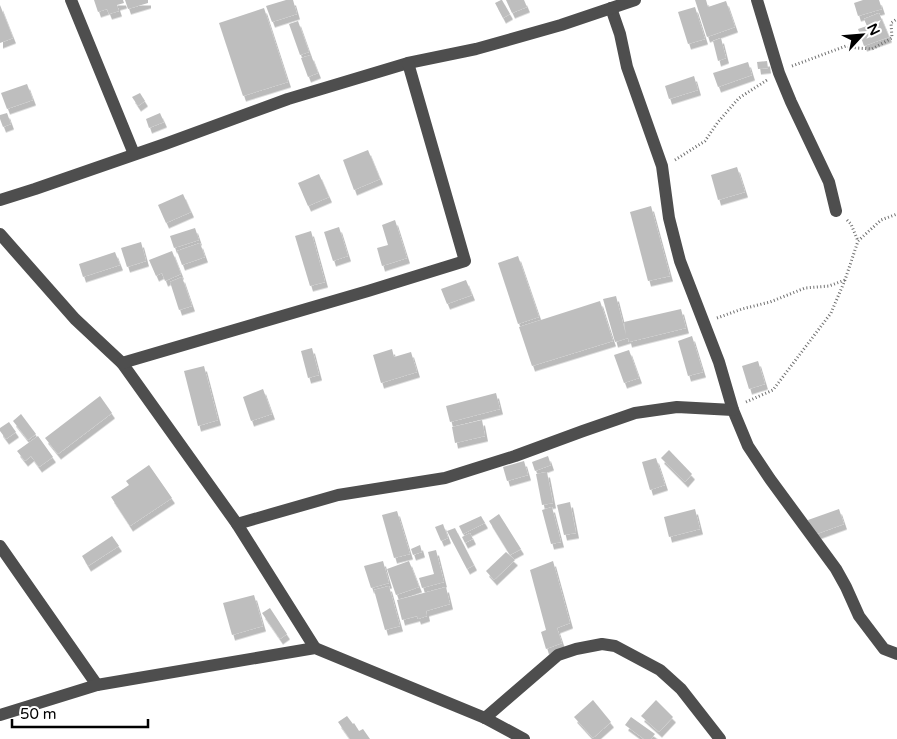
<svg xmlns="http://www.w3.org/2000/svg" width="897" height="739" viewBox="0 0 897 739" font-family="'Varela Round',sans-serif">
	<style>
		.building { fill: #bebebe; filter: url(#shadow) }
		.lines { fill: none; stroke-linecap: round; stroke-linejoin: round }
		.path { stroke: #707070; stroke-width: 3; stroke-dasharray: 1 2.5; stroke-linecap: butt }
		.minor { stroke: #4e4e4e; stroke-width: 12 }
	</style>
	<defs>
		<filter id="shadow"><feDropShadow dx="3" dy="5.5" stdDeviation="0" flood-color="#0004"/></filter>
	</defs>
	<rect width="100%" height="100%" fill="#fff"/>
	<g class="building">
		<polygon points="94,0 123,0 124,3 117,5 119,11 109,14 107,9 98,12"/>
		<polygon points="125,0 148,0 148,3 128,9"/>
		<polygon points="286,0 293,0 297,14 272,22 266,6"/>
		<polygon points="501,0 502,0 510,14 503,18 495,3"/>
		<polygon points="506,0 524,0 527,7 512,13"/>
		<polygon points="695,0 706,0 708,7 726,1 735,27 707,37"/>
		<polygon points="863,0 879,0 882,9 858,16 854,3"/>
		<polygon points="0,5 13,38 0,43"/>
		<polygon points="695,7 705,39 688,44 678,12"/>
		<polygon points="264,8 288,82 243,96 219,23"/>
		<polygon points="879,13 889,37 864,46 858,29 867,26 864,19"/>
		<polygon points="298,21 309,52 300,55 289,24"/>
		<polygon points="721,38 726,58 718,61 713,41"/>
		<polygon points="311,55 318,73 308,77 301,58"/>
		<polygon points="767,61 768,68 758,69 757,62"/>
		<polygon points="748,62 752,75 718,87 713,73"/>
		<polygon points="694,76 698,90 669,99 665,86"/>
		<polygon points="27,84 33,100 7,109 1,93"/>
		<polygon points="140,93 145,101 138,106 132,97"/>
		<polygon points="7,113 11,124 3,127 0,119 0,115"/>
		<polygon points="160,113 164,122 149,128 146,119"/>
		<polygon points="368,150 380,179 354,190 343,160"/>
		<polygon points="737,167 745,192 718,200 711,175"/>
		<polygon points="319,174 329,197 308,206 298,183"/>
		<polygon points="183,194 191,212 166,223 158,205"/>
		<polygon points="651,206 670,276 648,281 630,212"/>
		<polygon points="395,220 407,258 382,266 377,248 388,245 382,225"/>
		<polygon points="339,227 348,256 333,261 324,232"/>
		<polygon points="195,228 199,240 174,248 170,236"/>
		<polygon points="311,231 325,282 310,286 295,236"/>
		<polygon points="141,242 146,261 127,267 121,248"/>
		<polygon points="200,243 205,257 182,265 177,251"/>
		<polygon points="172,251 181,274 165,281 162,273 156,276 149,260"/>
		<polygon points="115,252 120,265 83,277 79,264"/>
		<polygon points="518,256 539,317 518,324 498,263"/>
		<polygon points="182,277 192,306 179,310 170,282"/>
		<polygon points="466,280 472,295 447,304 441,289"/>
		<polygon points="616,296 626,335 624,322 681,309 686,328 629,342 628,338 615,342 603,299"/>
		<polygon points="600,301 613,341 532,366 519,327"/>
		<polygon points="692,336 703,372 688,376 678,341"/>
		<polygon points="312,348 319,375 308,378 301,351"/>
		<polygon points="392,349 394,357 411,352 417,372 381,383 373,355"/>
		<polygon points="629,350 639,378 624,383 614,355"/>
		<polygon points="758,361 765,384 749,389 742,366"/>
		<polygon points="204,366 218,420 198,426 184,371"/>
		<polygon points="263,389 272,414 251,421 243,397"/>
		<polygon points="496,393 500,409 450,422 446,406"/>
		<polygon points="100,396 112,413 58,454 45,438"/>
		<polygon points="21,414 36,434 28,440 13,421"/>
		<polygon points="482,420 485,436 455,443 452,427"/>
		<polygon points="9,422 16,432 6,439 0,431 0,428"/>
		<polygon points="38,436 53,457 39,467 31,456 25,461 17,451"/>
		<polygon points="669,450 692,474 685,482 661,458"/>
		<polygon points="548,456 551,465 535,471 532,462"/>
		<polygon points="656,458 665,485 650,490 642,462"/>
		<polygon points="524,461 528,475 507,481 503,467"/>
		<polygon points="149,465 172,498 130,526 111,497 129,485 126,481"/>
		<polygon points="547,472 553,503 542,505 536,474"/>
		<polygon points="570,502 576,533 564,535 557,505"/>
		<polygon points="552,507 561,542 551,544 542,510"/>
		<polygon points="695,509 700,529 669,537 664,517"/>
		<polygon points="839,509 844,524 814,535 808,520"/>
		<polygon points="397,511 410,554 394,558 382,515"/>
		<polygon points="499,514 521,549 510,555 489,521"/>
		<polygon points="481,516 485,523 463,534 459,526"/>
		<polygon points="443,524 448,538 441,541 435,527"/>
		<polygon points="455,528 474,565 467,569 447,531"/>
		<polygon points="470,533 473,539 465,543 462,537"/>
		<polygon points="112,536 119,546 88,566 82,556"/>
		<polygon points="420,545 422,552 413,555 411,549"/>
		<polygon points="436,550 444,582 422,588 419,578 434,574 428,552"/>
		<polygon points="506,552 515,560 494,580 486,571"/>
		<polygon points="383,561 389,583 371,588 364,566"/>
		<polygon points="409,561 419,587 396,595 387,569"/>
		<polygon points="553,561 570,623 557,628 562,643 546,649 541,632 546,630 530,570"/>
		<polygon points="389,586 400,626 385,630 374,590"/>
		<polygon points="446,587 450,604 426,611 427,616 418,619 417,616 402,620 397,600"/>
		<polygon points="254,595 263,626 232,635 223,603"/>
		<polygon points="270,608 287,634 280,639 262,613"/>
		<polygon points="593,700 611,722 593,738 574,717"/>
		<polygon points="656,700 673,717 659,732 641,716"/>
		<polygon points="347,716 353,724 354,723 359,731 363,729 370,739 350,739 338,722"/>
		<polygon points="631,717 655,734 651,739 644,739 625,725"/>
	</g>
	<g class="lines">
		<g class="path">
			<polyline points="792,66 846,46 857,48 872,49 892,38 891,23 897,19"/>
			<polyline points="675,160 705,141 718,122 739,98 767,80"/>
			<polyline points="847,220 851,224 858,241"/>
			<polyline points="717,318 742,309 770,302 805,288 829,286 845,280"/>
			<polyline points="746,402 773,390 831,313 845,280 858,241 881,220 897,214"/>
		</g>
		<g class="minor">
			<polyline points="71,0 134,154"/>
			<polyline points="757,0 779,73 791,102 829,182 836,211"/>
			<polyline points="611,8 620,34 627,67 662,166 669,218 680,261 719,362 733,410 748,446 770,479 836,569 846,587 859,616 884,649 897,654"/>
			<polyline points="0,200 35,189 165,144 288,99 408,63 476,49 561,25 635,0"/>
			<polyline points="0,234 75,319 122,363 237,524 315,648"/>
			<polyline points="122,363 368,291 465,261 408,63"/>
			<polyline points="237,524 338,495 445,478 515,456 583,431 635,413 677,407 733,410"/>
			<polyline points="0,546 97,685"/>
			<polyline points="0,715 97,685 315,648 485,718 524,739"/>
			<polyline points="485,718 558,655 576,649 602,644 615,646 660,670 681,689 720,739"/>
		</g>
	</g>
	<g transform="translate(862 35) rotate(64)" stroke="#ffffff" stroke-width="4" paint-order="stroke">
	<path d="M0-4L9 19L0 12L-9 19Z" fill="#000000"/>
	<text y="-8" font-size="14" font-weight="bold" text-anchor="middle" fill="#000000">N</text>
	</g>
	<path d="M12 719v8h136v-8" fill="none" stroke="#000000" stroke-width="2.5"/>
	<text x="20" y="719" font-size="15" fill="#000000" stroke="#ffffff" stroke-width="4" paint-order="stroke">50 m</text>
</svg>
